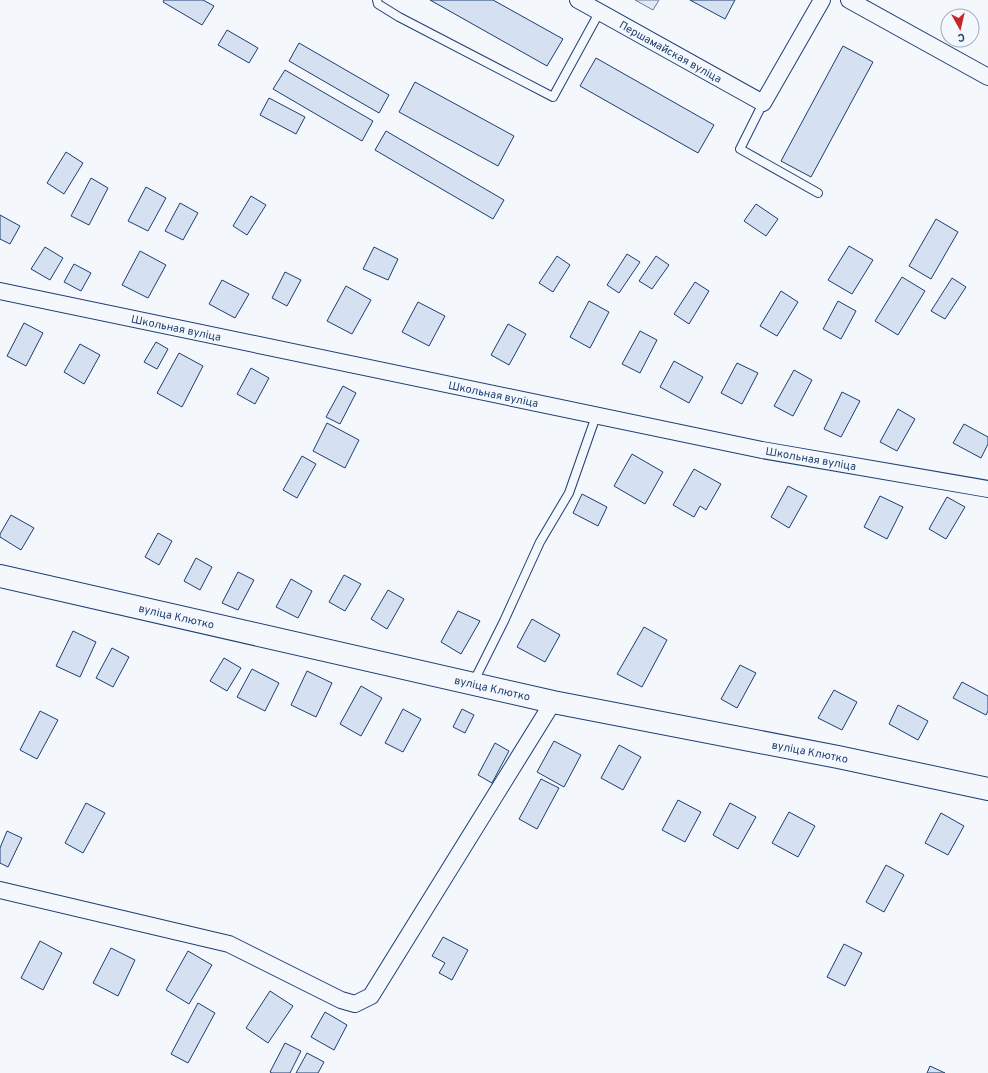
<svg xmlns="http://www.w3.org/2000/svg" width="988" height="1073" viewBox="0 0 988 1073" font-family="Overpass,sans-serif">
	<style>
		.parking { fill: #e3e8f0; stroke: #687fa3 }
		.building { fill: #d5e0f0; stroke: #1d3f73 }
		.lines { fill: none; stroke-linecap: round; stroke-linejoin: round }
		.lane-casing { stroke: #1d3f73; stroke-width: 10 }
		.street-casing { stroke: #1d3f73; stroke-width: 18 }
		.secondary-casing { stroke: #1d3f73; stroke-width: 24 }
		.lane { stroke: #f4f7fb; stroke-width: 8 }
		.street { stroke: #f4f7fb; stroke-width: 16 }
		.secondary { stroke: #f4f7fb; stroke-width: 22 }
		.labels { text-anchor: middle; stroke-width: 3; stroke-linejoin: round; paint-order: stroke }
		.street-label { font-size: 11px; fill: #1d3f73; stroke: #f4f7fb }
	</style>
	<rect width="100%" height="100%" fill="#f4f7fb"/>
	<polygon class="parking" points="635,0 659,0 653,10"/>
	<g class="building">
		<polygon points="164,0 203,0 214,6 202,25 163,2"/>
		<polygon points="430,0 493,0 563,39 547,66"/>
		<polygon points="690,0 735,0 725,19"/>
		<polygon points="227,30 258,48 249,63 218,45"/>
		<polygon points="299,43 389,95 379,113 289,61"/>
		<polygon points="843,46 873,62 811,177 781,161"/>
		<polygon points="596,58 714,125 698,153 580,86"/>
		<polygon points="285,70 373,121 362,141 273,89"/>
		<polygon points="415,82 514,136 498,166 399,112"/>
		<polygon points="269,98 305,117 296,134 260,115"/>
		<polygon points="386,131 504,200 493,219 375,150"/>
		<polygon points="66,152 83,163 64,194 47,183"/>
		<polygon points="91,178 108,188 89,225 71,216"/>
		<polygon points="146,187 166,198 148,231 128,221"/>
		<polygon points="251,196 266,205 247,235 233,226"/>
		<polygon points="180,203 198,213 183,240 165,231"/>
		<polygon points="756,204 778,219 766,236 744,221"/>
		<polygon points="0,215 20,226 10,244 0,239"/>
		<polygon points="936,219 958,232 931,279 909,266"/>
		<polygon points="849,246 873,260 852,294 828,280"/>
		<polygon points="45,247 63,258 50,280 31,269"/>
		<polygon points="374,247 398,259 388,280 363,269"/>
		<polygon points="140,251 166,265 148,298 122,285"/>
		<polygon points="627,254 640,262 619,293 607,285"/>
		<polygon points="557,256 570,265 553,292 539,283"/>
		<polygon points="656,256 669,265 652,289 639,281"/>
		<polygon points="74,264 91,273 81,291 64,282"/>
		<polygon points="285,272 301,280 287,306 272,298"/>
		<polygon points="902,277 925,291 898,335 875,321"/>
		<polygon points="952,278 966,287 945,319 931,311"/>
		<polygon points="222,280 249,294 235,318 209,304"/>
		<polygon points="695,282 709,291 689,324 674,314"/>
		<polygon points="346,286 371,300 352,334 327,321"/>
		<polygon points="781,291 798,302 777,336 760,326"/>
		<polygon points="589,301 609,312 590,348 570,337"/>
		<polygon points="838,301 856,311 841,339 823,329"/>
		<polygon points="418,302 445,316 429,346 402,332"/>
		<polygon points="24,323 43,333 26,366 7,356"/>
		<polygon points="508,324 526,334 509,365 491,355"/>
		<polygon points="640,331 657,340 640,373 622,364"/>
		<polygon points="156,342 168,349 157,369 144,362"/>
		<polygon points="80,344 100,355 84,384 64,372"/>
		<polygon points="179,353 203,366 182,407 157,393"/>
		<polygon points="674,361 703,377 689,403 660,387"/>
		<polygon points="737,363 758,373 742,404 721,393"/>
		<polygon points="251,368 269,378 255,404 237,394"/>
		<polygon points="794,370 812,380 793,416 774,406"/>
		<polygon points="343,386 356,393 340,424 326,417"/>
		<polygon points="842,392 860,401 841,437 824,429"/>
		<polygon points="898,409 915,419 897,451 880,442"/>
		<polygon points="327,423 359,440 345,468 313,451"/>
		<polygon points="964,424 988,437 988,444 981,458 953,443"/>
		<polygon points="632,454 663,472 645,504 614,486"/>
		<polygon points="302,456 316,464 297,498 283,490"/>
		<polygon points="694,469 721,484 706,510 700,506 694,517 673,505"/>
		<polygon points="788,486 807,496 789,528 771,517"/>
		<polygon points="582,494 607,507 598,526 573,513"/>
		<polygon points="880,496 903,507 887,539 864,527"/>
		<polygon points="947,497 965,507 946,539 929,529"/>
		<polygon points="11,515 34,528 21,550 0,537 0,534"/>
		<polygon points="158,533 172,541 159,565 145,557"/>
		<polygon points="196,558 212,567 200,590 184,581"/>
		<polygon points="238,572 254,580 238,610 222,603"/>
		<polygon points="344,575 361,584 345,611 329,602"/>
		<polygon points="291,579 312,591 298,618 276,607"/>
		<polygon points="388,590 404,599 387,629 371,619"/>
		<polygon points="458,611 480,621 461,654 441,642"/>
		<polygon points="532,619 560,635 545,662 517,647"/>
		<polygon points="644,627 667,640 642,687 617,674"/>
		<polygon points="73,631 96,642 80,677 56,666"/>
		<polygon points="112,648 129,657 113,687 96,678"/>
		<polygon points="224,658 241,668 227,691 210,681"/>
		<polygon points="740,665 756,673 737,708 721,699"/>
		<polygon points="252,669 279,683 265,711 237,697"/>
		<polygon points="307,671 332,683 316,717 291,705"/>
		<polygon points="962,682 988,696 988,711 986,715 953,698"/>
		<polygon points="361,686 382,698 361,736 340,724"/>
		<polygon points="834,690 857,702 842,730 818,718"/>
		<polygon points="898,705 928,721 918,740 889,724"/>
		<polygon points="403,709 421,719 403,752 385,743"/>
		<polygon points="462,709 474,715 465,733 453,727"/>
		<polygon points="40,711 58,720 37,759 20,750"/>
		<polygon points="554,741 581,755 564,787 537,772"/>
		<polygon points="495,743 509,751 492,783 478,775"/>
		<polygon points="619,745 641,757 623,790 601,778"/>
		<polygon points="541,779 559,788 537,829 519,819"/>
		<polygon points="678,800 701,812 685,842 662,830"/>
		<polygon points="86,803 105,813 83,853 65,843"/>
		<polygon points="730,803 756,817 738,849 713,835"/>
		<polygon points="789,812 815,826 798,857 772,843"/>
		<polygon points="941,813 964,826 948,855 925,843"/>
		<polygon points="7,831 22,838 8,867 0,863 0,848"/>
		<polygon points="886,865 904,875 884,912 866,902"/>
		<polygon points="443,937 468,950 452,980 439,973 445,963 432,956"/>
		<polygon points="40,941 62,953 43,990 21,978"/>
		<polygon points="844,944 862,953 845,986 827,977"/>
		<polygon points="111,948 135,960 118,996 93,983"/>
		<polygon points="188,951 212,965 189,1004 166,990"/>
		<polygon points="270,991 293,1006 268,1043 246,1028"/>
		<polygon points="198,1003 215,1013 188,1063 171,1054"/>
		<polygon points="325,1012 347,1025 334,1050 311,1037"/>
		<polygon points="285,1043 301,1051 290,1073 272,1073 270,1072"/>
		<polygon points="307,1053 324,1062 318,1073 296,1073"/>
		<polygon points="930,1066 945,1073 927,1073"/>
	</g>
	<g class="lines">
		<defs>
			<g id="lane">
				<polyline points="377,0 378,4 399,17 553,97 600,11"/>
				<polyline points="763,103 740,149 818,193"/>
				<polyline points="473,683 504,621 540,542 569,493 596,416"/>
			</g>
			<g id="street">
				<path id="s1" d="M578 0 763 103 822 0"/>
				<polyline points="849,0 988,77"/>
				<path id="s2" d="M0 291 762 450 988 489"/>
				<polyline points="0,890 229,944 341,1000 355,1004 371,996 553,702"/>
			</g>
			<g id="secondary">
				<path id="s3" d="M0 576 553 702 838 757 988 789"/>
			</g>
		</defs>
		<use href="#lane" class="lane-casing"/>
		<use href="#street" class="street-casing"/>
		<use href="#secondary" class="secondary-casing"/>
		<use href="#lane" class="lane"/>
		<use href="#street" class="street"/>
		<use href="#secondary" class="secondary"/>
	</g>
	<g class="labels">
		<g class="street-label">
			<text dy="4" stroke="none"><textPath href="#s1" startOffset="106">Першамайская вуліца</textPath></text>
			<text dy="4" stroke="none"><textPath href="#s2" startOffset="180">Школьная вуліца</textPath></text>
			<text dy="4" stroke="none"><textPath href="#s2" startOffset="504">Школьная вуліца</textPath></text>
			<text dy="4" stroke="none"><textPath href="#s2" startOffset="828">Школьная вуліца</textPath></text>
			<text dy="4" stroke="none"><textPath href="#s3" startOffset="181">вуліца Клютко</textPath></text>
			<text dy="4" stroke="none"><textPath href="#s3" startOffset="505">вуліца Клютко</textPath></text>
			<text dy="4" stroke="none"><textPath href="#s3" startOffset="829">вуліца Клютко</textPath></text>
		</g>
	</g>
	<g transform="translate(960 28) rotate(172)"><circle r="19" fill="#f4f7fb" stroke="#9eadc5"/>
	<path d="M0-3L7 15L0 10L-7 15Z" fill="#c62828"/>
	<text y="-6" font-size="11" font-weight="bold" text-anchor="middle" fill="#1d3f73">С</text>
	</g>
</svg>
